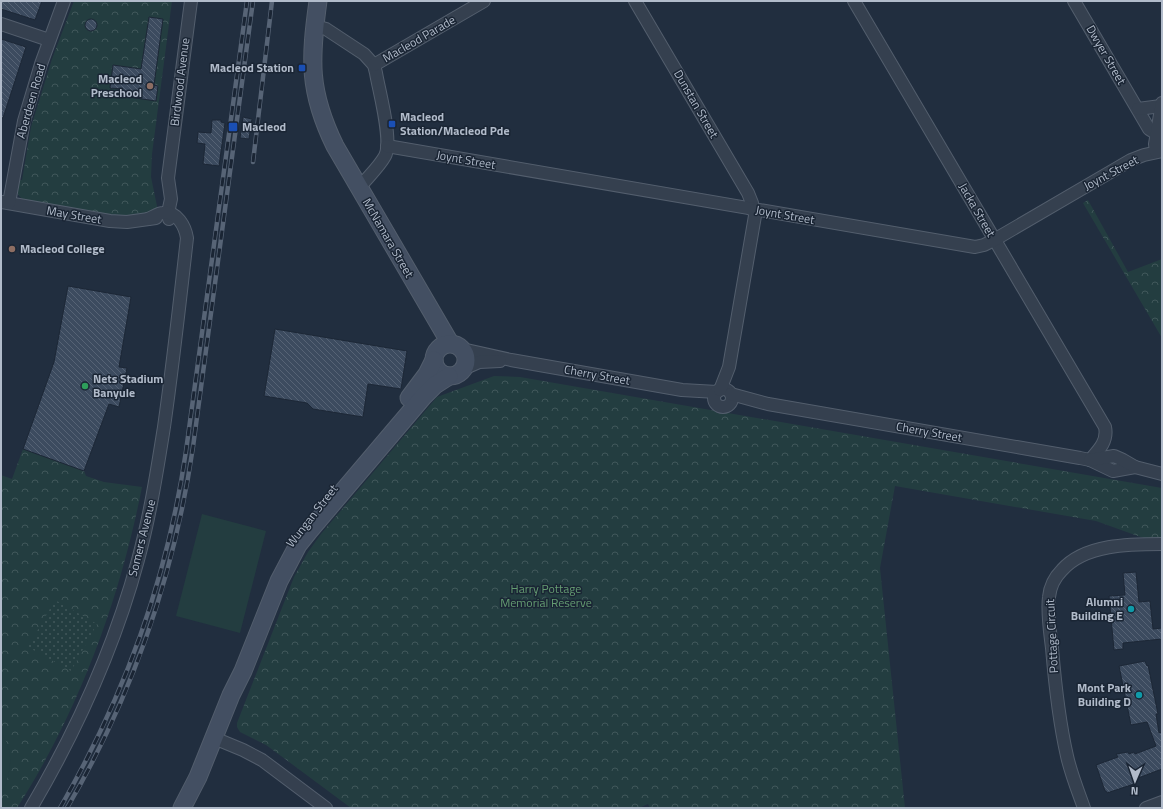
<svg xmlns="http://www.w3.org/2000/svg" width="1163" height="809" viewBox="0 0 1163 809" font-family="'Titillium Web',sans-serif">
	<style>
		.park { fill: url(#park-crowns) }
		.garden { fill: url(#garden-dots) }
		.pitch { fill: #233d40 }
		.building { fill: url(#building-back-hatch); stroke: #1c2736 }
		.lines { fill: none; stroke-linecap: round; stroke-linejoin: round }
		.street-casing { stroke: #535e6d; stroke-width: 14 }
		.secondary-casing { stroke: #535e6d; stroke-width: 19 }
		.street { stroke: #35404f; stroke-width: 12 }
		.secondary { stroke: #434f62; stroke-width: 17 }
		.rail-casing { stroke: #576476; stroke-width: 4.5 }
		.rail { stroke: #1a2534; stroke-width: 3; stroke-dasharray: 9; stroke-linecap: butt }
		.transit-dot { fill: #1a4fb4; stroke: #1a2534; stroke-width: 1.5 }
		.education-dot { fill: #8d6e63; stroke: #1a2534; stroke-width: 1.5 }
		.leisure-dot { fill: #2e9e5b; stroke: #1a2534; stroke-width: 1.5 }
		.culture-dot { fill: #0f9aa8; stroke: #1a2534; stroke-width: 1.5 }
		.labels { text-anchor: middle; stroke-width: 3; stroke-linejoin: round; paint-order: stroke }
		.street-label { font-size: 12px; fill: #b1bbca; stroke: #1a2534 }
		.poi-label { font-size: 12px; font-weight: bold; fill: #b1bbca; stroke: #1a2534; text-anchor: end }
		.park-label { font-size: 12px; fill: #659d72; stroke: #1a2534 }
	</style>
	<defs>
		<pattern id="park-crowns" width="20" height="18" patternUnits="userSpaceOnUse"><rect width="20" height="18" fill="#233d40"/><path d="M2 6a3 3 0 1 1 6 0M12 15a3 3 0 1 1 6 0" fill="none" stroke="#41575a"/></pattern>
		<pattern id="garden-dots" width="8" height="8" patternUnits="userSpaceOnUse"><rect width="8" height="8" fill="#233d40"/><path d="M2 2h.1M6 6h.1" fill="none" stroke="#41575a" stroke-width="1.8" stroke-linecap="round"/></pattern>
		<pattern id="building-back-hatch" width="6" height="6" patternUnits="userSpaceOnUse"><rect width="6" height="6" fill="#3c4b5f"/><path d="M-1 5l2 2M0 0l6 6M5-1l2 2" fill="none" stroke="#566375"/></pattern>
	</defs>
	<rect width="100%" height="100%" fill="#212e3f"/>
	<g class="park">
		<path d="M74 1H172L152 154 151 177 158 211 123 217 24 200C15 195 17 189 18 180H22L31 127 52 59Z"/>
		<polygon points="1088,200 1128,272 1162,259 1162,338 1083,203"/>
		<polygon points="494,376 520,377 1162,488 1162,540 1149,540 1096,521 895,486 880,568 905,808 650,808 648,804 639,808 351,808 281,756 266,745 240,732 237,727 237,723 294,577 308,552 321,534 437,397"/>
		<path d="M23 449 84 471 86 476 104 482 142 487C120 599 79 711 17 808H1V475L12 479Z"/>
	</g>
	<polygon class="garden" points="55,600 97,624 71,671 28,647"/>
	<g class="pitch">
		<polygon points="202,514 266,531 240,633 176,616"/>
		<path d="M1 733C16 752 10 776 1 796Z"/>
	</g>
	<g class="building">
		<polygon points="1,1 42,1 35,20 1,9"/>
		<polygon points="149,17 163,19 154,85 158,86 156,101 122,96 123,89 110,88 113,65 141,69"/>
		<circle cx="91" cy="25" r="6"/>
		<polygon points="1,39 26,47 3,118 1,118"/>
		<polygon points="243,117 252,119 249,139 240,138"/>
		<polygon points="212,120 221,120 221,122 225,123 219,166 203,164 205,144 197,143 198,132 211,133"/>
		<polygon points="68,286 131,297 119,367 127,368 119,407 109,404 84,471 23,449 54,362"/>
		<polygon points="275,329 407,351 401,389 368,384 363,417 313,409 307,403 264,396"/>
		<polygon points="1136,572 1139,602 1150,601 1153,629 1162,628 1162,639 1123,643 1123,649 1114,650 1109,596 1125,595 1123,573"/>
		<polygon points="1145,661 1147,666 1148,665 1158,714 1156,714 1159,733 1162,732 1162,769 1133,780 1134,784 1107,793 1106,791 1105,791 1096,765 1118,757 1116,754 1128,752 1129,754 1134,752 1135,754 1156,746 1147,722 1131,725 1119,666"/>
	</g>
	<g class="lines">
		<defs>
			<g id="street">
				<polyline points="635,1 748,193 752,203 751,209"/>
				<path d="M854 1 1105 427C1108 441 1099 450 1090 460"/>
				<polyline points="1074,1 1149,129 1157,134"/>
				<polyline points="1,24 49,40"/>
				<path d="M315 26 326 29 364 54 374 65 376 73C379 91 393 141 385 156 379 167 367 178 359 188"/>
				<polyline points="374,65 484,1"/>
				<polyline points="1138,109 1161,106"/>
				<polyline points="387,146 975,247 984,245 994,240 1131,160 1144,155 1162,151"/>
				<polyline points="1156,152 1155,144 1162,103"/>
				<polyline points="2,202 110,221 127,222 156,218"/>
				<polyline points="9,203 24,121 41,64 64,1"/>
				<polyline points="169,219 168,213 171,199 168,178 191,1"/>
				<polyline points="462,349 511,360 682,390 717,392"/>
				<polyline points="463,369 479,362 500,361"/>
				<circle cx="723" cy="398" r="9"/>
				<polyline points="720,390 729,367 756,210"/>
				<polyline points="731,394 768,404 1080,458 1090,460 1113,471 1135,467"/>
				<polyline points="1090,460 1114,456 1123,460 1135,467 1162,474"/>
				<polyline points="214,738 243,750 262,760 326,808"/>
				<path d="M31 808C78 728 114 649 138 560 150 516 157 471 164 427 173 364 180 301 187 238 185 226 177 211 163 213 158 213 153 217 148 219"/>
				<path d="M1084 808C1078 791 1071 774 1067 756 1059 721 1055 684 1052 648 1050 631 1047 613 1049 597 1050 587 1055 577 1062 570 1085 544 1130 544 1162 544"/>
				<polyline points="1146,808 1162,802"/>
			</g>
			<g id="secondary">
				<path d="M318 1C310 59 308 91 335 146L450 343"/>
				<circle cx="450" cy="360" r="16"/>
				<polyline points="409,398 427,374 434,360"/>
				<polyline points="182,808 198,777 231,695 243,671 279,581 298,545 310,530 423,397 435,385 449,376"/>
			</g>
		</defs>
		<use href="#street" class="street-casing"/>
		<use href="#secondary" class="secondary-casing"/>
		<use href="#street" class="street"/>
		<use href="#secondary" class="secondary"/>
		<defs>
			<g id="rail">
				<polyline points="253,162 272,1"/>
				<path d="M60 808C125 695 167 580 186 451L247 1"/>
				<path d="M67 808C133 695 174 576 193 447L253 1"/>
			</g>
		</defs>
		<use href="#rail" class="rail-casing"/>
		<use href="#rail" class="rail"/>
	</g>
	<g class="transit-dot">
		<rect x="298" y="64" width="8" height="8" rx="2"/>
		<rect x="388" y="120" width="8" height="8" rx="2"/>
		<rect x="228" y="122" width="10" height="10" rx="2"/>
	</g>
	<g class="education-dot">
		<circle cx="150" cy="86" r="4"/>
		<circle cx="12" cy="249" r="4"/>
	</g>
	<circle class="leisure-dot" cx="85" cy="386" r="4"/>
	<g class="culture-dot">
		<circle cx="1131" cy="609" r="4"/>
		<circle cx="1139" cy="695" r="4"/>
	</g>
	<g class="labels">
		<g class="street-label">
			<text transform="translate(419 39) rotate(-30)" y="4">Macleod Parade</text>
			<text transform="translate(1106 55) rotate(60)" y="4">Dwyer Street</text>
			<text transform="translate(180 82) rotate(-83)" y="4">Birdwood Avenue</text>
			<text transform="translate(31 101) rotate(-74)" y="4">Aberdeen Road</text>
			<text transform="translate(696 104) rotate(60)" y="4">Dunstan Street</text>
			<text transform="translate(466 160) rotate(10)" y="4">Joynt Street</text>
			<text transform="translate(1111 173) rotate(-28)" y="4">Joynt Street</text>
			<text transform="translate(977 210) rotate(60)" y="4">Jacka Street</text>
			<text transform="translate(74 215) rotate(10)" y="4">May Street</text>
			<text transform="translate(785 215) rotate(10)" y="4">Joynt Street</text>
			<text transform="translate(388 238) rotate(60)" y="4">McNamara Street</text>
			<text transform="translate(597 375) rotate(10)" y="4">Cherry Street</text>
			<text transform="translate(929 432) rotate(10)" y="4">Cherry Street</text>
			<text transform="translate(312 516) rotate(-52)" y="4">Wungan Street</text>
			<text transform="translate(142 538) rotate(-76)" y="4">Somers Avenue</text>
			<text transform="translate(1052 636) rotate(-93)" y="4">Pottage Circuit</text>
		</g>
		<g class="poi-label">
			<text x="294" y="72">Macleod Station</text>
			<text x="142" y="83">Macleod<tspan x="142" dy="14">Preschool</tspan></text>
			<text x="400" y="121" text-anchor="start">Macleod<tspan x="400" dy="14">Station/Macleod Pde</tspan></text>
			<text x="242" y="131" text-anchor="start">Macleod</text>
			<text x="20" y="253" text-anchor="start">Macleod College</text>
			<text x="93" y="383" text-anchor="start">Nets Stadium<tspan x="93" dy="14">Banyule</tspan></text>
			<text x="1123" y="606">Alumni<tspan x="1123" dy="14">Building E</tspan></text>
			<text x="1131" y="692">Mont Park<tspan x="1131" dy="14">Building D</tspan></text>
		</g>
		<g class="park-label">
			<text x="546" y="593">Harry Pottage<tspan x="546" dy="14">Memorial Reserve</tspan></text>
		</g>
	</g>
	<rect width="1163" height="809" fill="none" stroke="#b1bbca" stroke-width="4"/>
	<g transform="translate(1135 781) rotate(182)" stroke="#1a2534" stroke-width="3" paint-order="stroke">
	<path d="M0-3L7 15L0 10L-7 15Z" fill="#b1bbca"/>
	<text y="-6" font-size="11" font-weight="bold" text-anchor="middle" fill="#b1bbca">N</text>
	</g>
</svg>
